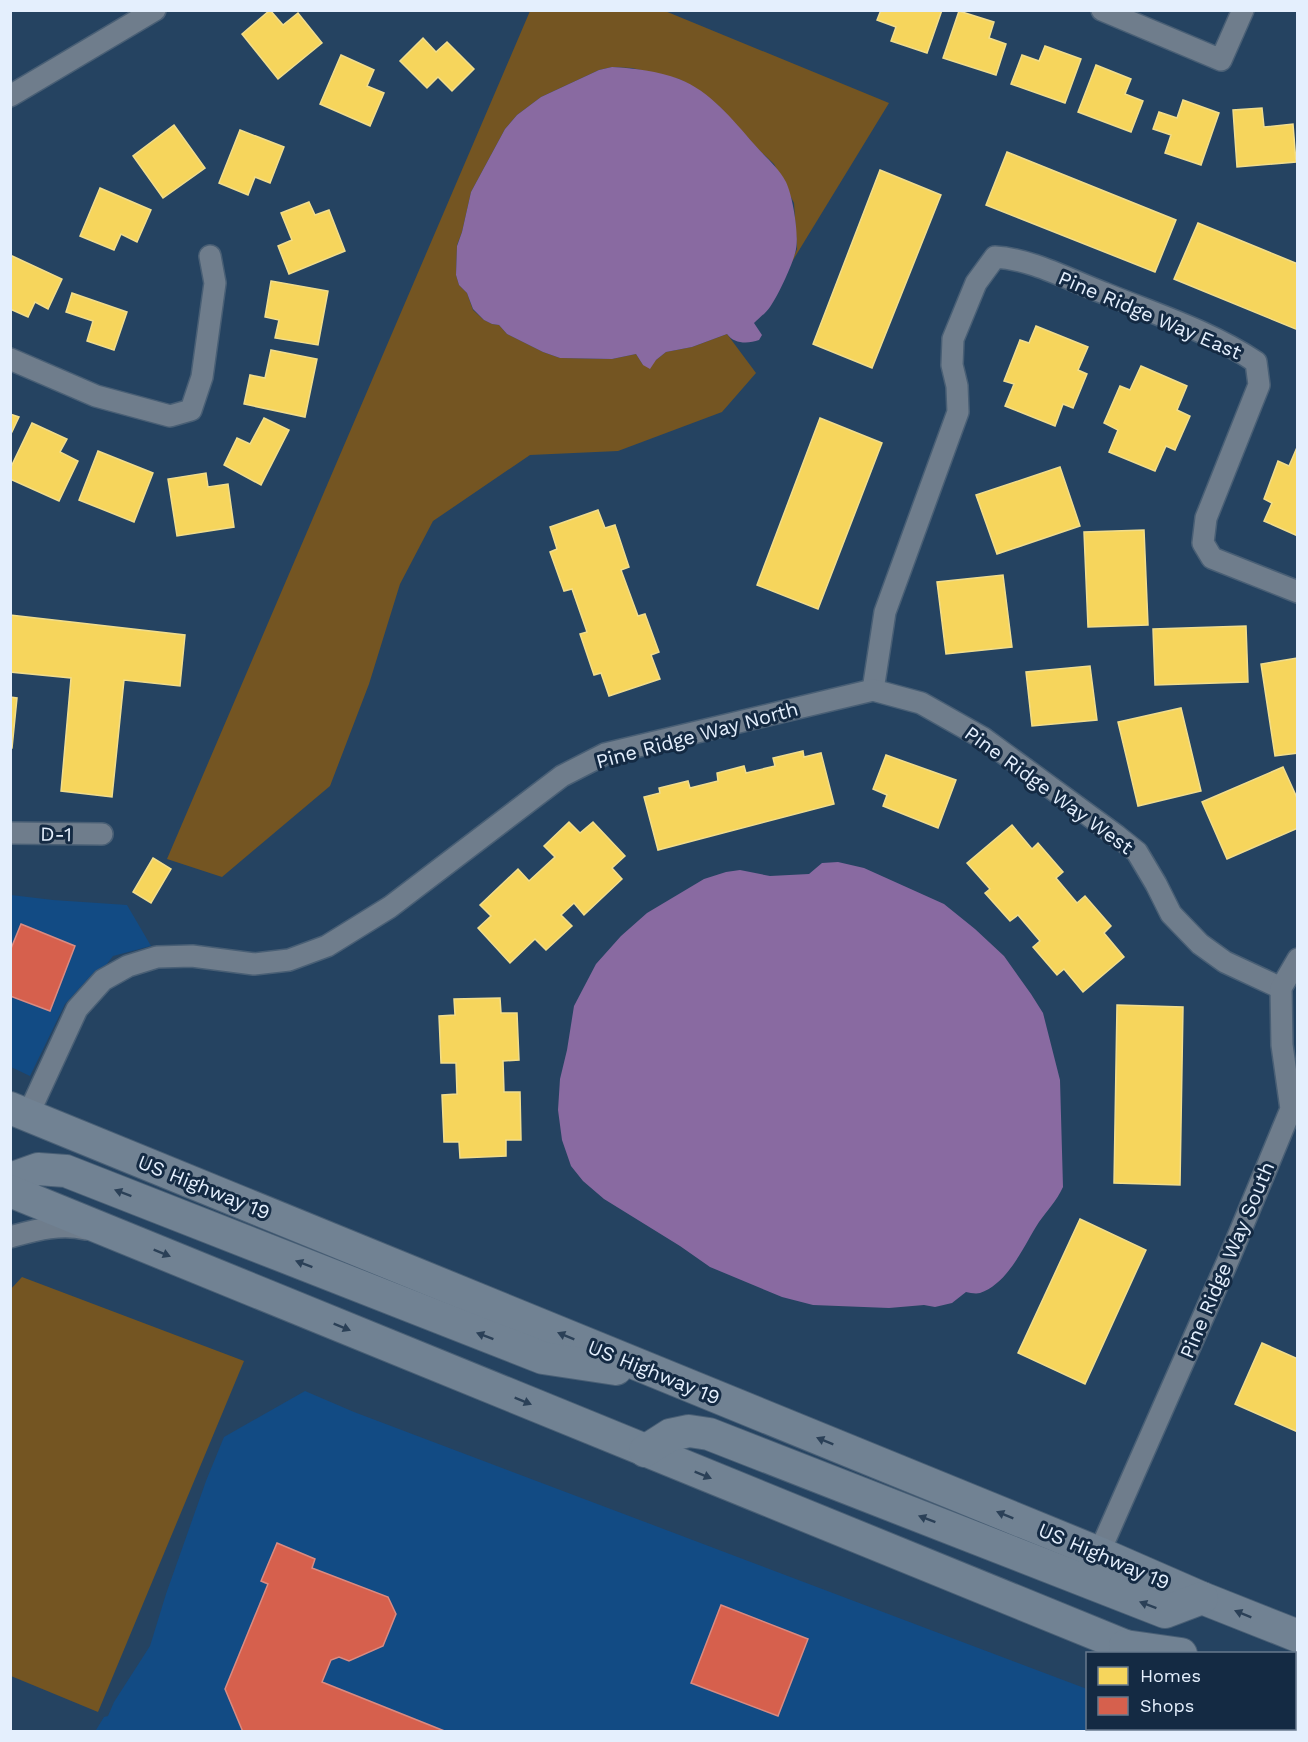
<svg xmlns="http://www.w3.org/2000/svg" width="1308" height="1742" viewBox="0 0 1308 1742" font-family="'Work Sans',sans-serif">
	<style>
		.built { fill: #124b84 }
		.green { fill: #745522 }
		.water { fill: #896aa1 }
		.homes { fill: #f6d55c; stroke: #f1dd8c; stroke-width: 1.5 }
		.shops { fill: #d6604d; stroke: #da8b82; stroke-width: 1.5 }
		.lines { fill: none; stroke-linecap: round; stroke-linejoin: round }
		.minor-casing { stroke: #495f75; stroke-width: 24 }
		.highway-casing { stroke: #495f75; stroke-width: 34 }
		.minor { stroke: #6f7d8c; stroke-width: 21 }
		.highway { stroke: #718293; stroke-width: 32 }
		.oneway { fill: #2b4057 }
		.labels { text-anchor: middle; stroke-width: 6; stroke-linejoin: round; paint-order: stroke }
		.street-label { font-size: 20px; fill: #e4effd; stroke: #142a43 }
	</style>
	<rect width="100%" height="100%" fill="#254361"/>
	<g class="built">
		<polygon points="11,895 53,900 127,905 151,946 113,956 106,965 95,971 65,1004 30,1076 11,1067"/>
		<polygon points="305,1391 354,1412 1087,1689 1088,1728 1194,1728 1202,1731 99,1732 96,1730 104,1717 108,1716 114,1702 150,1646 166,1594 206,1481 224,1437"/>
	</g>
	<g class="green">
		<polygon points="530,11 665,11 889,103 790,265 797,249 794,203 774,164 758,149 719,106 697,89 679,79 632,68 612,67 599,70 541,97 517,115 505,129 471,192 462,232 457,245 456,275 459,285 467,293 473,310 484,320 492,324 499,325 507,334 543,352 560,358 612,359 636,354 643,365 656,360 666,352 692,347 727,334 756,373 722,412 618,451 530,455 433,521 400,584 369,684 330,786 222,877 167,859"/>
		<polygon points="22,1277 244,1361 98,1712 11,1676 10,1290"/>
	</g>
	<g class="water">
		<path d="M612 67C634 68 658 71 679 79 710 91 733 120 754 144 765 157 778 167 786 182 793 197 799 234 796 249 794 262 778 296 770 307 766 313 759 318 754 323L762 335 759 340C748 344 734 344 727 334L692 347 666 352 656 360 650 369 643 365 636 354 612 359 560 358 543 352 507 334 499 325 492 324 484 320 473 309 467 293 459 285 456 275 457 246 462 232 471 192 505 129 517 115 541 97 599 70Z"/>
		<path d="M838 862 864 868 944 904 975 929 1004 956 1031 994 1043 1013 1060 1080 1063 1187C1056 1202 1048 1209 1039 1222 1024 1245 1009 1283 980 1293 976 1294 970 1293 966 1292L952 1303 935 1307 924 1305 889 1308 813 1305 782 1297 710 1267 680 1246 604 1199 583 1181 571 1166 562 1140 558 1110 560 1079 567 1050 574 1006 596 964 621 936 647 913 704 879 726 872 740 870 770 876 809 874 822 863Z"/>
	</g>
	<g class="homes">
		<polygon points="270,10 283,25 298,13 322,43 278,79 242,34"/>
		<polygon points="881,10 942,10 927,53 891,41 896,27 877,20"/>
		<polygon points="959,11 994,22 989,38 1006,44 996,75 943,58"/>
		<polygon points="423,38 436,52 447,42 474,69 452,91 438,77 427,88 400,61"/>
		<polygon points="1045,46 1081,59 1065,103 1011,84 1022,55 1039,61"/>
		<polygon points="341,55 374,70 367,86 384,93 370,126 320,104"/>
		<polygon points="1096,65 1131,79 1125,94 1143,101 1131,132 1078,112"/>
		<polygon points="1183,100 1219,113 1201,165 1165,153 1171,135 1153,129 1159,112 1177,118"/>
		<polygon points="1262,108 1264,127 1293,124 1296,162 1237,167 1233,110"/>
		<polygon points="174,125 205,168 163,198 133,156"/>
		<polygon points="240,130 284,147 270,183 255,177 248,195 219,183"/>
		<polygon points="1007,152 1176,220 1155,272 986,205"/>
		<polygon points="880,170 941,195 872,368 813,344"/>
		<polygon points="100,188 151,210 137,242 121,234 114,250 80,236"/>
		<polygon points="309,202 315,215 329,210 345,251 289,274 278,246 292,240 281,213"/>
		<polygon points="1198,223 1298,264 1298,330 1174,279"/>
		<polygon points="10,255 62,279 48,309 35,302 28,317 10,309"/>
		<polygon points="271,281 328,291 318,345 275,338 279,320 265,317"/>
		<polygon points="72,293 127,312 114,350 87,341 93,321 66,312"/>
		<polygon points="1036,326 1088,347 1078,370 1087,374 1073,408 1063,404 1055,426 1005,406 1014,384 1004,381 1020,340 1029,343"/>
		<polygon points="271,350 317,359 305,417 244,404 250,375 265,378"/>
		<polygon points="1141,366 1187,386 1177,410 1190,416 1175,450 1166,446 1155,471 1109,452 1118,430 1104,423 1120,386 1130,390"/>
		<polygon points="10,414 19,417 10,436"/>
		<polygon points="264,418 289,430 261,485 224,465 237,438 250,444"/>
		<polygon points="820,418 882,443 818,609 757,585"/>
		<polygon points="32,423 67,439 60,452 78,461 59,501 10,479 10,469"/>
		<polygon points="1298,445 1298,536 1264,521 1272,503 1264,499 1278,461 1289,466"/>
		<polygon points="98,451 153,473 134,522 79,500"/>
		<polygon points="1060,467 1080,526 997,554 976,495"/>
		<polygon points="206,473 208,487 228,484 234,527 177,536 168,479"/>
		<polygon points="598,510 605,528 615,525 629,567 621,570 638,616 645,614 659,652 651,655 660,679 609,696 601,673 594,675 580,634 587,632 572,589 564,591 550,552 557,549 550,527"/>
		<polygon points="1144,530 1148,625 1088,627 1084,532"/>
		<polygon points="1003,575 1012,647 946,654 937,582"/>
		<polygon points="10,615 185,635 180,686 124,680 112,797 61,791 71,678 10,672"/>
		<polygon points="1246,626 1248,682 1155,685 1153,629"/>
		<polygon points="1298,658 1298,753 1275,756 1261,664"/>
		<polygon points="1090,666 1097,720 1032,726 1026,672"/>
		<polygon points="10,697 17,698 12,748 10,748"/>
		<polygon points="1181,708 1201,791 1138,806 1118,722"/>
		<polygon points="803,751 804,757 821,753 834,804 658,850 644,797 660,793 659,788 688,781 690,788 718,781 717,773 744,766 746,773 775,766 773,758"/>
		<polygon points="886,755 956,780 938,828 883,806 887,795 873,789"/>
		<polygon points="1283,767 1298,800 1298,828 1227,859 1202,802"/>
		<polygon points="569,822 580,833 593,822 625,856 612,868 622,879 584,915 574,903 561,915 572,926 546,950 535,939 510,963 478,928 491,916 480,905 518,869 529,881 555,857 544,846"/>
		<polygon points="1012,825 1032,849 1038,843 1063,872 1056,878 1077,903 1085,896 1111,926 1104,933 1124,957 1083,992 1064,969 1057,975 1033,947 1040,941 1018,915 1010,921 985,893 990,889 967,863"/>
		<polygon points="153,858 171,869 151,903 133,892"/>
		<polygon points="500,998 501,1013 517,1013 519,1060 503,1061 504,1092 520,1092 521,1140 506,1140 506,1156 460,1158 459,1142 444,1142 442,1095 457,1094 456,1063 441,1063 439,1016 455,1015 454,999"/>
		<polygon points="1117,1005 1183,1007 1180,1185 1114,1183"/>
		<polygon points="1080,1219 1146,1250 1085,1384 1018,1353"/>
		<polygon points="1262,1343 1298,1359 1298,1432 1235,1404"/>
	</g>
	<g class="shops">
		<polygon points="21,924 75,946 50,1011 10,996 10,951"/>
		<polygon points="277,1543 315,1559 312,1568 388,1597 396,1614 383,1646 349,1661 339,1657 331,1660 322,1682 447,1732 243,1732 225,1689 268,1584 261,1581"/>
		<polygon points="721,1605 808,1639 778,1716 691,1683"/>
	</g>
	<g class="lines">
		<defs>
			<g id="minor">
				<polyline points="1102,10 1221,60 1243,10"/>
				<polyline points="10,96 155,10"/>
				<polyline points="10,359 96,396 170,416 191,410 202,377 215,283 210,256"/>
				<path d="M873 690 885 612 958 412 957 386 952 365 953 339 976 283 995 257C1032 259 1069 280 1104 293 1155 314 1210 331 1256 362L1259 385 1206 518 1203 543 1212 558 1298 592"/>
				<polyline points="10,833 102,834"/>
				<polyline points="28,1115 77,1009 103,980 128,966 157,957 192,956 254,964 289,960 327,946 390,907 562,776 605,754 873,690 921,703 983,738 1117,836 1137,852 1156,884 1171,914 1200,944 1225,962 1281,988"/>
				<path d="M10 1237C36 1230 60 1223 86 1229"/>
				<polyline points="1099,1553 1230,1256 1291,1109 1282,1045 1281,988 1298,959"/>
			</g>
			<g id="highway">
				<polyline points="10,1108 1099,1553 1202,1598 1298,1636"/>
				<polyline points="10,1179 38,1169 66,1171 543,1358 616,1369"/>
				<polyline points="10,1191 1145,1654"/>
				<polyline points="645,1451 670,1435 689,1431 709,1434 1165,1612 1202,1598"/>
				<polyline points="1125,1646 1181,1654"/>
				<polyline points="1294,1682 1298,1683"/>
				<polyline points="1294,1715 1298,1717"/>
			</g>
		</defs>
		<use href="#minor" class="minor-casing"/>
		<use href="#highway" class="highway-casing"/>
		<use href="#minor" class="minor"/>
		<use href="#highway" class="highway"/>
	</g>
	<defs><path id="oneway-solid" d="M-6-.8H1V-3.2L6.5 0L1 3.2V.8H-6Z" transform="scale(1.5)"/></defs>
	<g class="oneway">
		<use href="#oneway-solid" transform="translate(123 1193) rotate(-159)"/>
		<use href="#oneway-solid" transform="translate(162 1253) rotate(22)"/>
		<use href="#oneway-solid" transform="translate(304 1264) rotate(-159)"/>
		<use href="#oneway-solid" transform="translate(342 1327) rotate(22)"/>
		<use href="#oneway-solid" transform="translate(485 1336) rotate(-159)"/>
		<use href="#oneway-solid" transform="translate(566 1336) rotate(-158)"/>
		<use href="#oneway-solid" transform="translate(523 1401) rotate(22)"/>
		<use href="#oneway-solid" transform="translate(825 1441) rotate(-158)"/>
		<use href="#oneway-solid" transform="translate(703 1475) rotate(22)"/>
		<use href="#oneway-solid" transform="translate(1005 1515) rotate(-158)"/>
		<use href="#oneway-solid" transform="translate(927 1519) rotate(-159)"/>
		<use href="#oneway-solid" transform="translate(1148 1605) rotate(-159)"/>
		<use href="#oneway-solid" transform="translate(1243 1614) rotate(-158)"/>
	</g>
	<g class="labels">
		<g class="street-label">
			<text transform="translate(1150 315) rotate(23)" y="7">Pine Ridge Way East</text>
			<text transform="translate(697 735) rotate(-15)" y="7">Pine Ridge Way North</text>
			<text transform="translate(1049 790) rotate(36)" y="7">Pine Ridge Way West</text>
			<text transform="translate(56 834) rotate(1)" y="7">D-1</text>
			<text transform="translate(204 1187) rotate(22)" y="7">US Highway 19</text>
			<text transform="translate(1227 1260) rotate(-67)" y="7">Pine Ridge Way South</text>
			<text transform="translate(654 1372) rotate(22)" y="7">US Highway 19</text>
			<text transform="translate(1104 1556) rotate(23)" y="7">US Highway 19</text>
		</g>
	</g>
	<rect width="1308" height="1742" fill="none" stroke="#e4effd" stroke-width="24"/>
	<rect x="1086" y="1652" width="210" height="78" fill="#142a43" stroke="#67798d" stroke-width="1.5"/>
	<rect x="1098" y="1667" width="30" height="18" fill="#f6d55c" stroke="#67798d" stroke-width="1.5"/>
	<text x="1140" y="1682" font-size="18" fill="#e4effd">Homes</text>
	<rect x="1098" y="1697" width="30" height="18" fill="#d6604d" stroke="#67798d" stroke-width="1.5"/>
	<text x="1140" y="1712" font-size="18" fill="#e4effd">Shops</text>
</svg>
